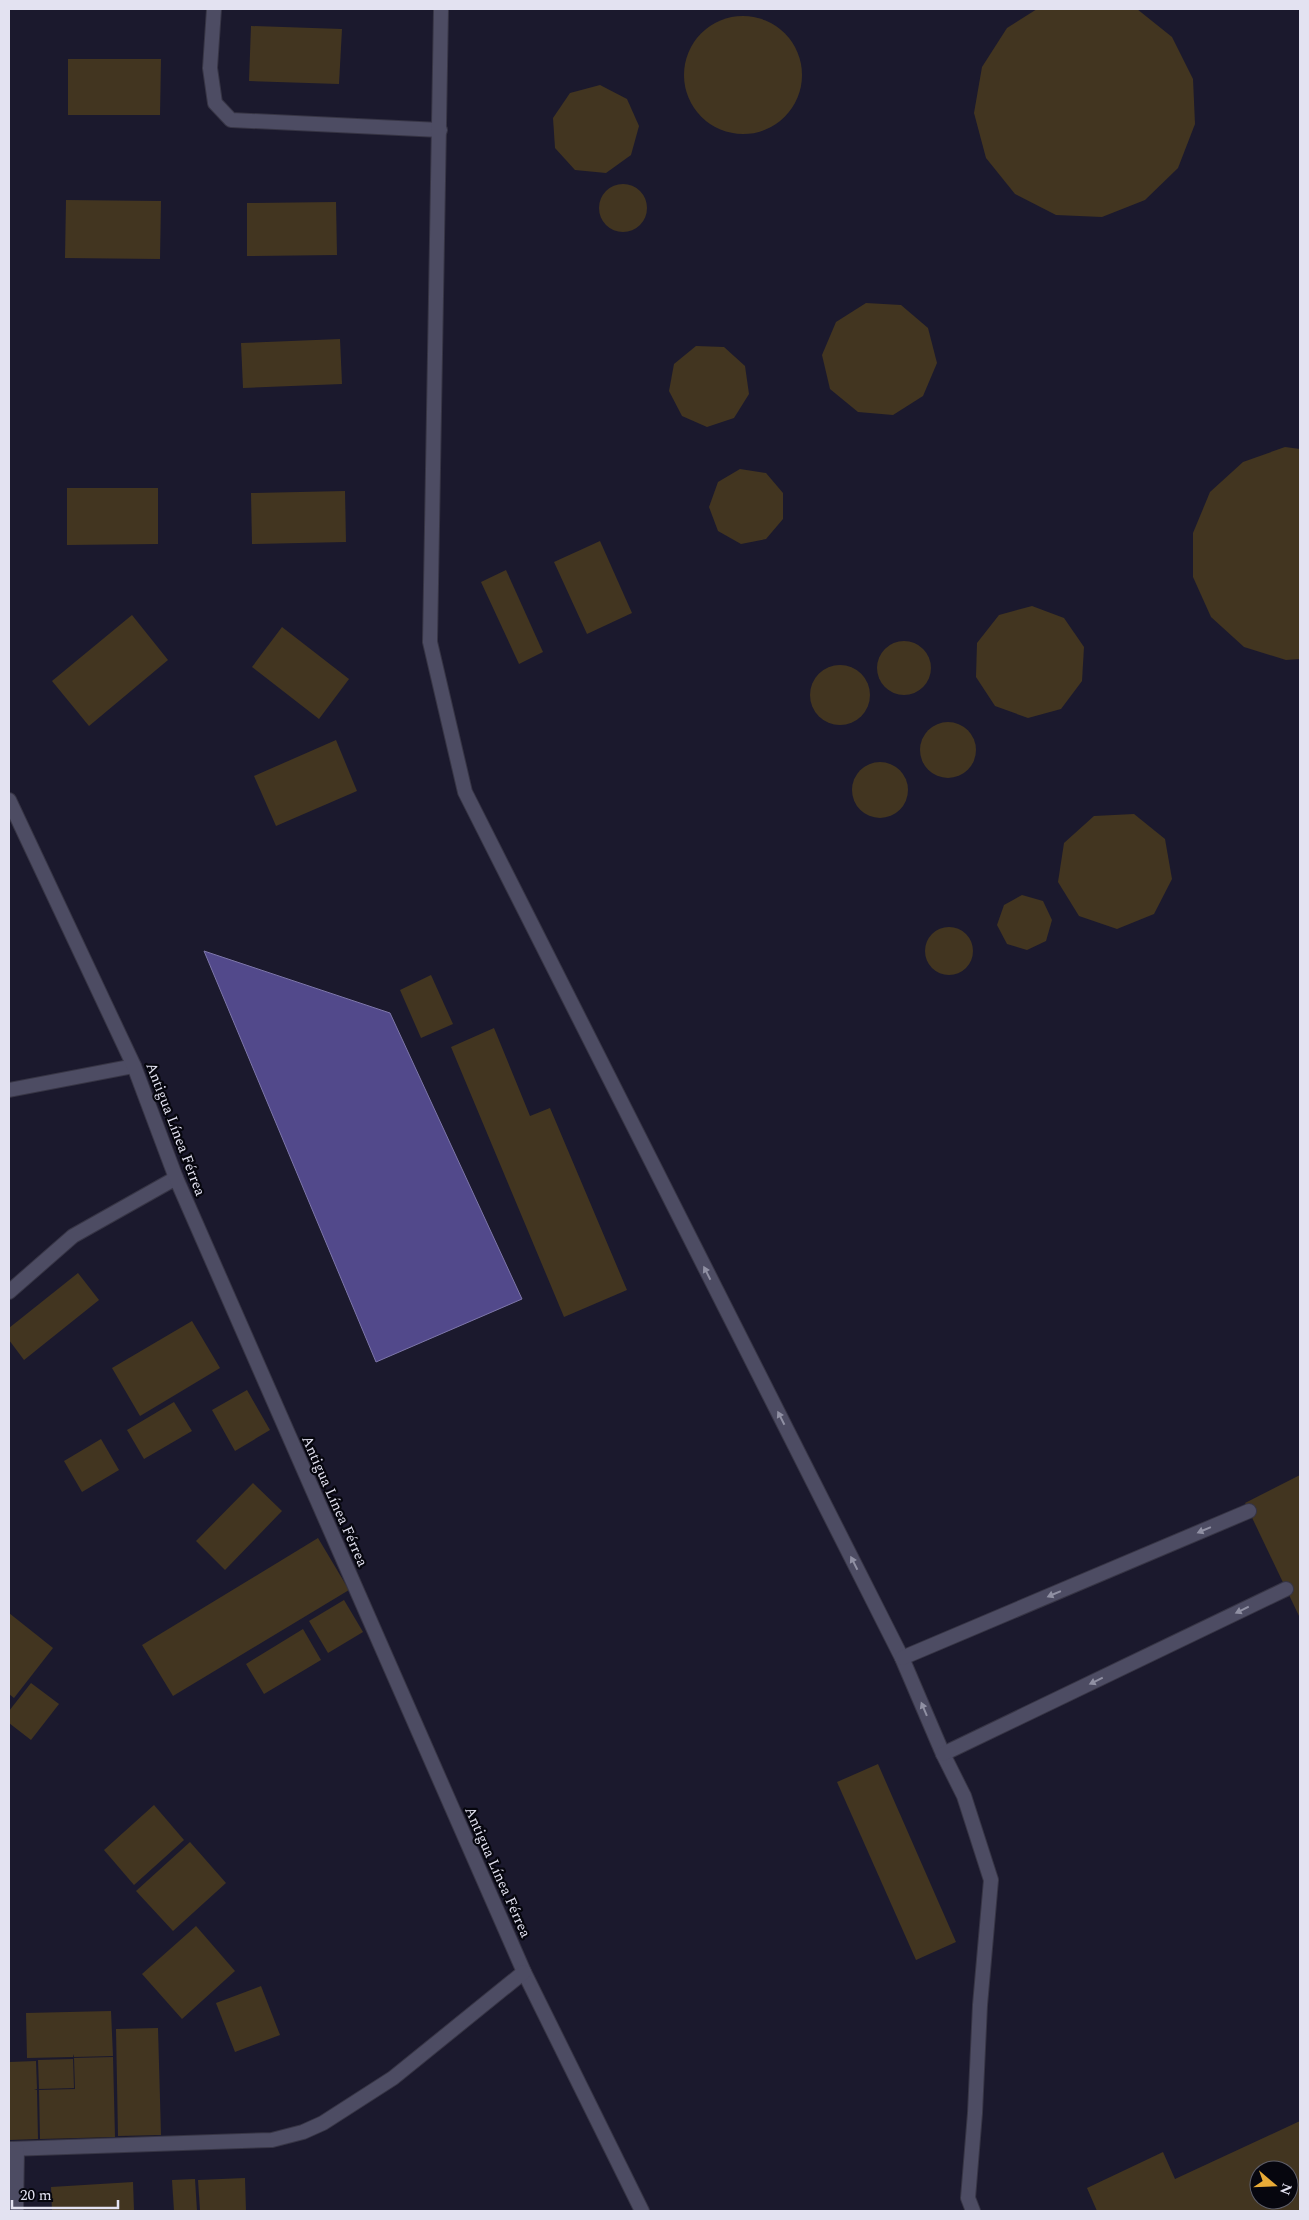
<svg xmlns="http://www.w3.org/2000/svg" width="1309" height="2220" viewBox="0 0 1309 2220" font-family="Spectral,serif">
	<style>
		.water { fill: #52498b; stroke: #7e77aa }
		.building { fill: #423520; fill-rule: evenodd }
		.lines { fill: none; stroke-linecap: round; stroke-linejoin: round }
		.service-casing { stroke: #373545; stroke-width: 16 }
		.minor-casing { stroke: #373545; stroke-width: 16 }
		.service { stroke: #4d4c63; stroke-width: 14 }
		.minor { stroke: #4d4c63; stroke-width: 14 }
		.oneway { fill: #9090a3 }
		.labels { text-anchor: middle; stroke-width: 4.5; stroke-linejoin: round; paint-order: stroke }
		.street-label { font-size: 15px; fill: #e3e2f1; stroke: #06060e }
	</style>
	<rect width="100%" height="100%" fill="#1b192d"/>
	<polygon class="water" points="204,951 390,1013 522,1299 376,1362"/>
	<g class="building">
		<polygon points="1037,9 1137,9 1172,37 1193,79 1195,124 1178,168 1145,200 1102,217 1056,215 1015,194 986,158 974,113 982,67 1007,28"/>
		<circle cx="743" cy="75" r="59"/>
		<polygon points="251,26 342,29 339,84 249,81"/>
		<polygon points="68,59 161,59 160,115 68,115"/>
		<polygon points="600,85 627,99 639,126 631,155 606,173 575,170 555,148 553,118 570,93"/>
		<circle cx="623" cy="208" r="24"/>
		<polygon points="66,200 161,201 160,259 65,258"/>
		<polygon points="336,202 337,255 247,256 247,203"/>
		<polygon points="866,303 901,305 928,328 937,363 923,396 893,415 858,412 830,389 822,355 836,322"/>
		<polygon points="340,339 342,384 243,388 241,343"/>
		<polygon points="696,346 724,347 745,366 749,394 734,418 707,427 682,416 669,391 674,364"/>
		<polygon points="1285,447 1300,449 1300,659 1286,660 1244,647 1211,617 1193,577 1193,533 1210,492 1243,462"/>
		<polygon points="740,469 766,473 783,493 783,519 766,539 741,544 718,531 709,507 718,482"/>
		<polygon points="67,488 158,488 158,544 67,545"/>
		<polygon points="345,491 346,542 252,544 251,493"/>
		<polygon points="600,541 632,613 587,634 554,562"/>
		<polygon points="506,570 543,652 519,664 481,582"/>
		<polygon points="1032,606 1064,618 1084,647 1082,681 1061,709 1028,718 995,706 976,677 977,643 999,615"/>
		<polygon points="132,615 168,660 89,726 52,681"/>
		<polygon points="282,627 349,679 319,719 252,667"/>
		<circle cx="904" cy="668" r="27"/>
		<circle cx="840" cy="695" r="30"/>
		<circle cx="948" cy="750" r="28"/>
		<polygon points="336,740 357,791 276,826 254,776"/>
		<circle cx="880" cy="790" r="28"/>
		<polygon points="1134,814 1165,839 1172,879 1154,914 1117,929 1079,916 1058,882 1064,843 1094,816"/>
		<polygon points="1022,895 1043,901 1052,920 1046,941 1027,950 1007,944 997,925 1004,905"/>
		<circle cx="949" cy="951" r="24"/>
		<polygon points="431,975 453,1024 421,1038 400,990"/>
		<polygon points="494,1028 530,1116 550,1108 627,1290 564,1317 451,1047"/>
		<polygon points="78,1273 99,1300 24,1360 9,1340 9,1328"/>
		<polygon points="192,1321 220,1368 140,1416 112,1368"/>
		<polygon points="247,1390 270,1430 235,1451 212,1410"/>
		<polygon points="174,1402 192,1431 144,1459 127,1430"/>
		<polygon points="101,1439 119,1470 82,1492 64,1461"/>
		<polygon points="1300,1475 1300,1618 1245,1503"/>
		<polygon points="253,1483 282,1511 225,1570 196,1541"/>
		<polygon points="318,1538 349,1590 173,1696 142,1645"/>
		<polygon points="344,1600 363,1632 328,1653 309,1621"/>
		<polygon points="9,1613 53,1648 14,1698 9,1694"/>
		<polygon points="303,1629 321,1660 264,1694 246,1664"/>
		<polygon points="31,1683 59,1704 31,1740 9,1723 9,1711"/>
		<polygon points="878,1764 956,1942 916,1960 837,1782"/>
		<polygon points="154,1805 184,1840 134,1885 104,1850"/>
		<polygon points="190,1842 226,1883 173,1931 136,1891"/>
		<polygon points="196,1926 235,1971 182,2019 142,1974"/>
		<polygon points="261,1986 280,2035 235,2052 216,2003"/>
		<polygon points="111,2011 113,2056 74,2057 73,2054 73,2057 27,2058 26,2013"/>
		<polygon points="158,2028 161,2135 118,2136 116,2029"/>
		<polygon points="113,2057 115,2137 40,2139 39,2090 75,2089 74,2058"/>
		<polygon points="73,2059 74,2088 39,2089 38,2060"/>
		<polygon points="36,2061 37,2089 34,2089 37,2090 38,2139 9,2140 9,2062"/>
		<path d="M1300 2121V2211H1097L1087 2188 1163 2152 1175 2179ZM1259 2170H1289V2200H1259Z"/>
		<polygon points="245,2178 246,2211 200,2211 198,2180"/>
		<polygon points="195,2179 197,2211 174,2211 172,2180"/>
		<polygon points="133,2182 134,2211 52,2211 51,2187"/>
	</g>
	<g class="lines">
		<defs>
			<g id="service">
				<polyline points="214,9 210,68 215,103 231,120 440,130"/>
				<polyline points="441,9 430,642 465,792 902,1658 943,1754 964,1796 991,1880 980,2005 975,2113 968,2198 973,2211"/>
				<polyline points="9,1090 134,1066"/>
				<polyline points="9,1292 73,1236 176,1178"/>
				<polyline points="902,1658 1249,1511"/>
				<polyline points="943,1754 1286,1589"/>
			</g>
			<g id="minor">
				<polyline points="9,800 134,1066 176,1178 524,1972 642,2211"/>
				<polyline points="9,2149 272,2140 303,2132 323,2123 393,2078 524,1972"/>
				<polyline points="16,2211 17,2149"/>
			</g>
		</defs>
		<use href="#service" class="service-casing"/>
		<use href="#minor" class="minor-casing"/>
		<use href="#service" class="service"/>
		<use href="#minor" class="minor"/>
	</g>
	<defs><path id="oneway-solid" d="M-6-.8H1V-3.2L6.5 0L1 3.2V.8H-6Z" transform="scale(1.25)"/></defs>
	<g class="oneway">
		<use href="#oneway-solid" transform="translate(707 1273) rotate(-117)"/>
		<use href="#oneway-solid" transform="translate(781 1418) rotate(-117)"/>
		<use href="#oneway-solid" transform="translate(1204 1530) rotate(157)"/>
		<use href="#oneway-solid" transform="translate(854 1563) rotate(-117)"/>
		<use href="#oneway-solid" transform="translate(1054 1594) rotate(157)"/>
		<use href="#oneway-solid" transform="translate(1242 1610) rotate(154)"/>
		<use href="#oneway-solid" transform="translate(1096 1681) rotate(154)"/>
		<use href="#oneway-solid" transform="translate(924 1709) rotate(-113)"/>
	</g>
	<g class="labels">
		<g class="street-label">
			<text transform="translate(176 1129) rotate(69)" y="5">Antigua Línea Férrea</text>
			<text transform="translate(335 1501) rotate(66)" y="5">Antigua Línea Férrea</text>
			<text transform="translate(498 1872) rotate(66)" y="5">Antigua Línea Férrea</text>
		</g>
	</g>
	<rect width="1309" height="2220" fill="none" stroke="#e3e2f1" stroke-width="20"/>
	<g transform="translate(1274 2185) rotate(109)"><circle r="24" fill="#06060e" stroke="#5e5e69"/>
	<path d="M0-4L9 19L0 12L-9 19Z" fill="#e8ab37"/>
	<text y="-8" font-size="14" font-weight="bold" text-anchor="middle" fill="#e3e2f1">N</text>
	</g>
	<path d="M12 2200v8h106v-8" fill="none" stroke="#e3e2f1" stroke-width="2.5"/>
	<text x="20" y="2200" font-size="15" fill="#e3e2f1" stroke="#06060e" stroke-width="4" paint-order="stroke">20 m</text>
</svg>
